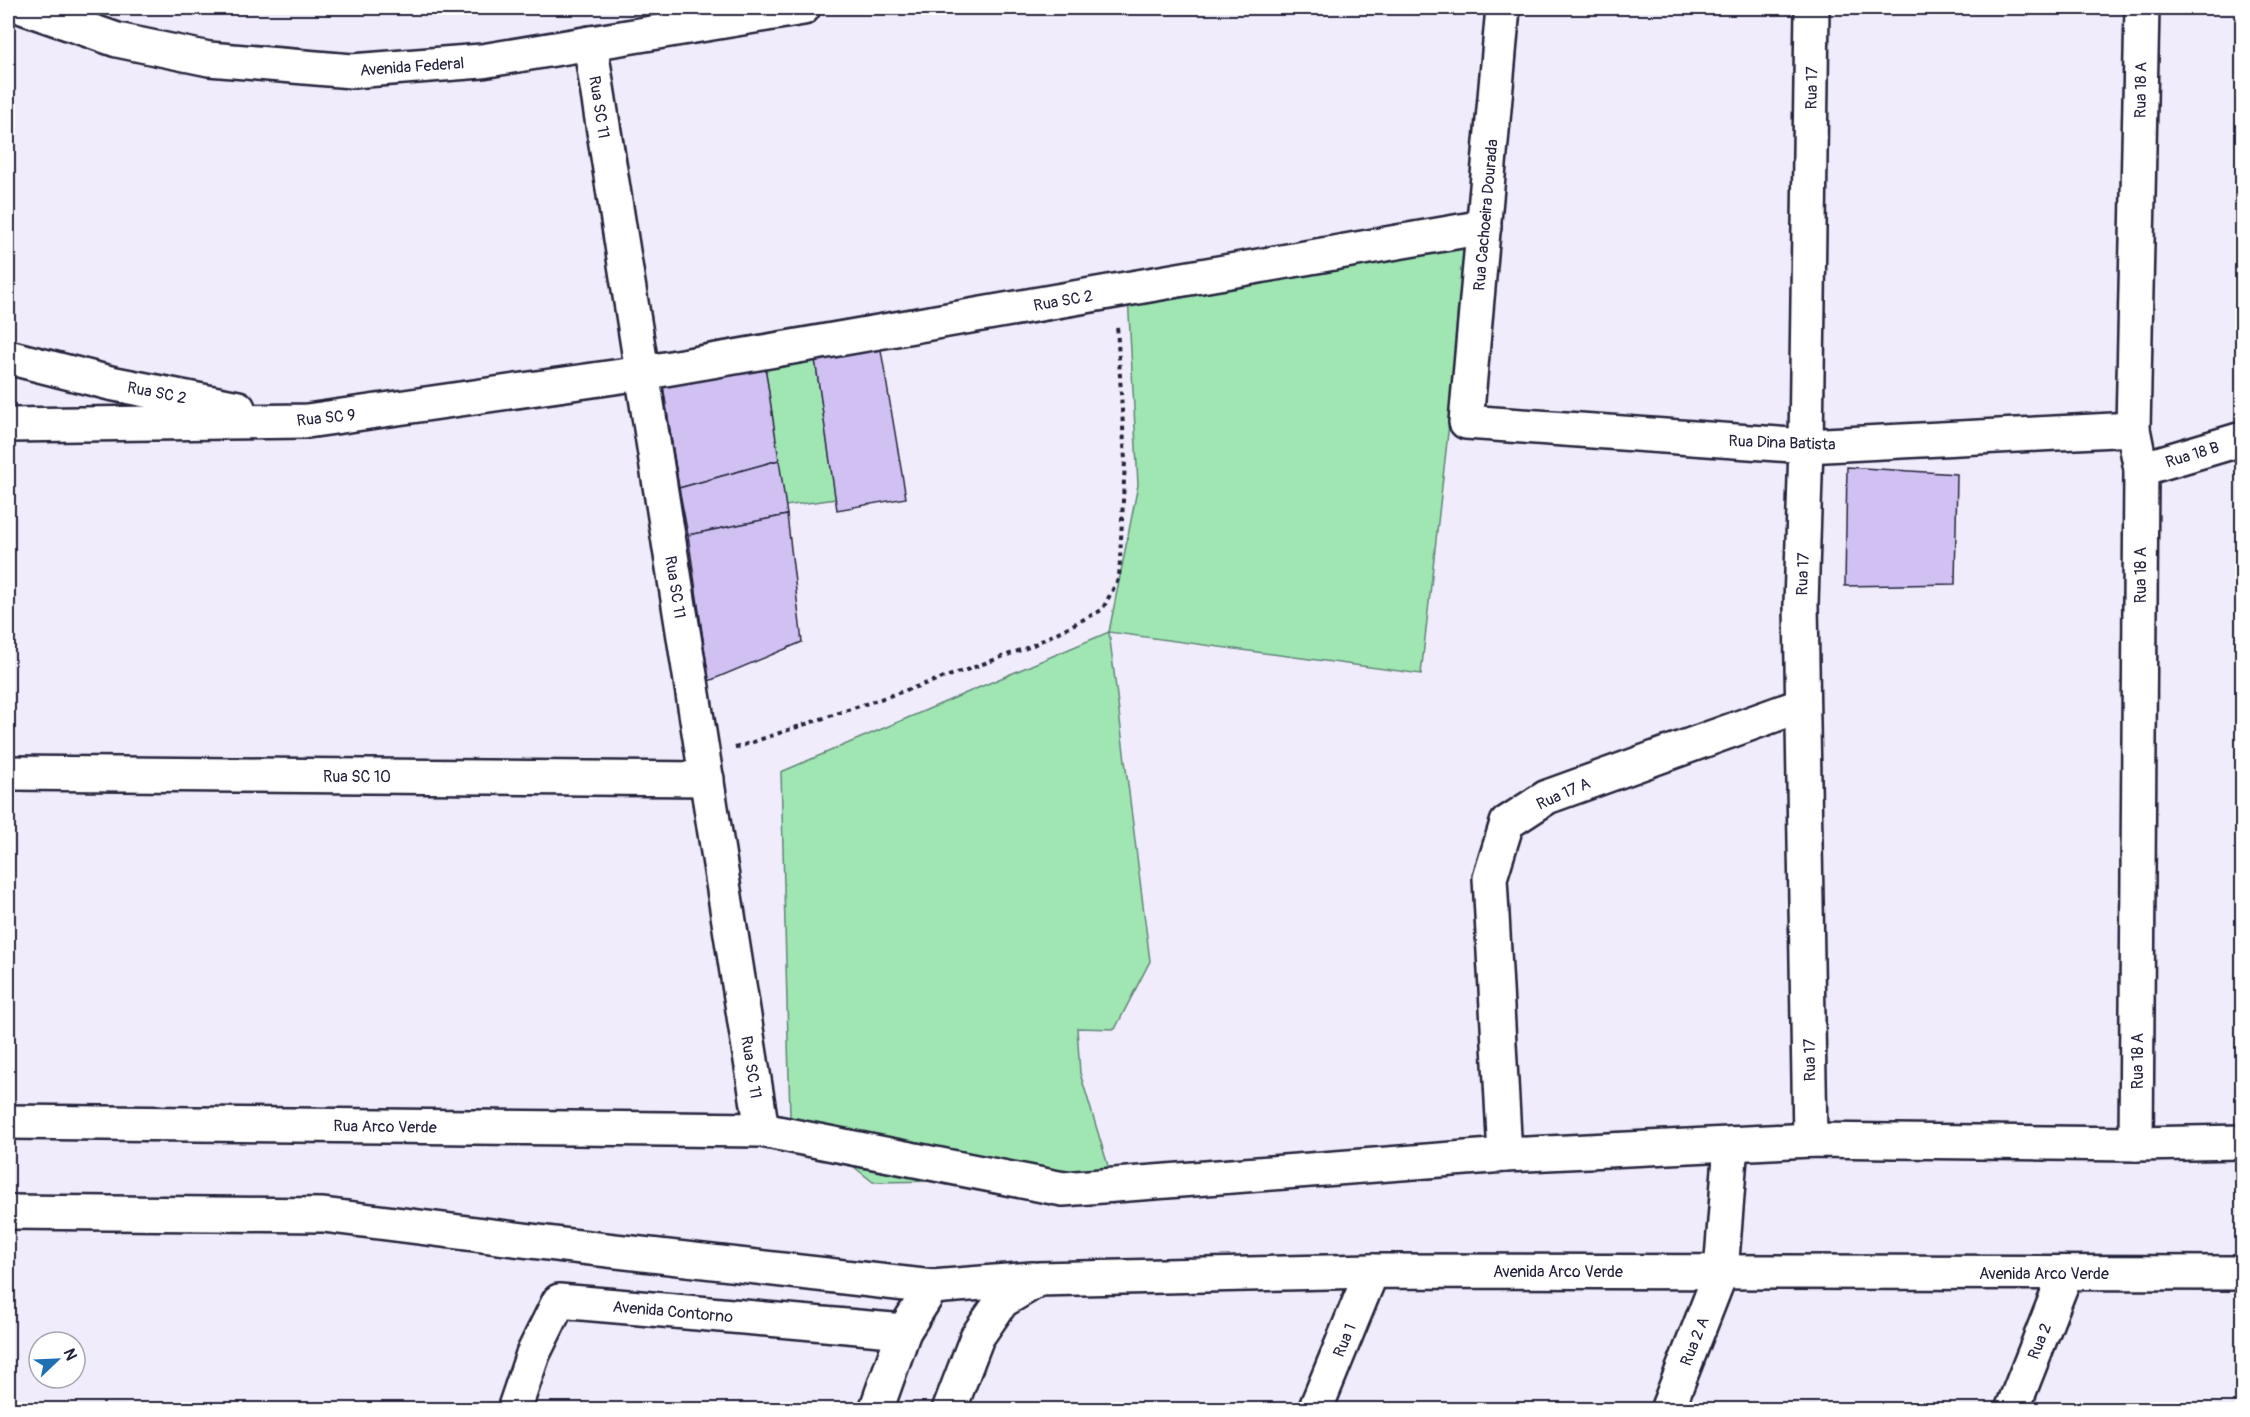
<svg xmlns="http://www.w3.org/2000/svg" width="2250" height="1417" viewBox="0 0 2250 1417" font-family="Pangolin,sans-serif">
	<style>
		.green { fill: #9fe6b3; stroke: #608477; stroke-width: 1.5 }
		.building { fill: #d0c1f2; stroke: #22223b; stroke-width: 1.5 }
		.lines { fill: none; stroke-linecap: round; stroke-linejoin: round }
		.minor-casing { stroke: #22223b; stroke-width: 38 }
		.path { stroke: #22223b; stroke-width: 4; stroke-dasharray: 4.5 4.5; stroke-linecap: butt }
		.minor { stroke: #fff; stroke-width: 33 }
		.labels { text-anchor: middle; stroke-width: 4.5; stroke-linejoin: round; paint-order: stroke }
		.street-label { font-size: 16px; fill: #22223b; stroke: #fff }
	</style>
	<rect width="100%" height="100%" fill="#f1ecfb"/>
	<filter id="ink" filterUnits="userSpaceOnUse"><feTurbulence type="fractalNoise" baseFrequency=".0167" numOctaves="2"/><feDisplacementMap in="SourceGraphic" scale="12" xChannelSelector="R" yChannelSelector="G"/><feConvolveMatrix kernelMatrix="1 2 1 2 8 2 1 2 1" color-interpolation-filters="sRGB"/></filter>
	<g filter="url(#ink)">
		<g class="green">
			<polygon points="1469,245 1421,674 1109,632 1150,961 1115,1029 1077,1028 1080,1073 1112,1179 873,1182 790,1116 781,772 1109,632 1138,485 1128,295"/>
			<polygon points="815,359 836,499 785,506 765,366"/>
		</g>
		<g class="building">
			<polygon points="881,350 906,498 837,510 815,359"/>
			<polygon points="765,366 779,460 679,488 662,379"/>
			<polygon points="779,460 787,515 688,535 679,488"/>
			<polygon points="1847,467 1957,474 1955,584 1845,586"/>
			<polygon points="787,515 802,642 709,681 688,535"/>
		</g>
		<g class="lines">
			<defs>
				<g id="minor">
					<polyline points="25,8 117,40 209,59 352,71 482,61 803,8"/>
					<polyline points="1503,8 1466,422 1806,446 2133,429"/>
					<polyline points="590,43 762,1130"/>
					<polyline points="8,357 110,383 238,408"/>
					<polyline points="8,425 307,421 642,373 1484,227"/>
					<polyline points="2141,469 2242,439"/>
					<polyline points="8,773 707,779"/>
					<polyline points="8,1122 762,1130 1063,1189 1505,1155 1810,1140 2136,1144 2242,1142"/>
					<polyline points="1810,1140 1801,604 1806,446 1812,8"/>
					<polyline points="2136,1144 2141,469 2133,429 2142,8"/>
					<polyline points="1505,1155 1490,878 1507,823 1547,797 1802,705"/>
					<polyline points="8,1212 323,1215 563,1245 932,1287 1033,1279"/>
					<polyline points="514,1410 533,1354 559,1301 904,1331"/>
					<polyline points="876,1410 904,1331 932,1287"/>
					<polyline points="949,1410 977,1337 1002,1301 1039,1279 1372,1271 2242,1273"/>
					<polyline points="1315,1410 1372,1271"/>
					<polyline points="1667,1410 1721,1272 1731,1144"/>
					<polyline points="2012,1410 2066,1273"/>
				</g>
			</defs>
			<use href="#minor" class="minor-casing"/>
			<polyline class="path" points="735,748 969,669 1029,647 1102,610 1119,578 1125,461 1117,325"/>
			<use href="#minor" class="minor"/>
		</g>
	</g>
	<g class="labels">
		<g class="street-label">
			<text transform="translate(412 66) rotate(-4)" y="6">Avenida Federal</text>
			<text transform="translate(1811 88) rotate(-89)" y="6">Rua 17</text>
			<text transform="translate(2140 90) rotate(-89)" y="6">Rua 18 A</text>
			<text transform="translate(600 107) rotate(81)" y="6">Rua SC 11</text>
			<text transform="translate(1485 215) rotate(-85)" y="6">Rua Cachoeira Dourada</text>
			<text transform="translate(1063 300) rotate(-10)" y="6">Rua SC 2</text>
			<text transform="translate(157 392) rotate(11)" y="6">Rua SC 2</text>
			<text transform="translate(326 417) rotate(-6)" y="6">Rua SC 9</text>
			<text transform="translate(1782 442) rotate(2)" y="6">Rua Dina Batista</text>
			<text transform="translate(2192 454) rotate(-17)" y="6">Rua 18 B</text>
			<text transform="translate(1802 574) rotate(-88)" y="6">Rua 17</text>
			<text transform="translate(2140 575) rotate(-90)" y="6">Rua 18 A</text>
			<text transform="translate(676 587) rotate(81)" y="6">Rua SC 11</text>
			<text x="357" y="782">Rua SC 10</text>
			<text transform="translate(1563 793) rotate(-24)" y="6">Rua 17 A</text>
			<text transform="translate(1809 1060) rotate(-91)" y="6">Rua 17</text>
			<text transform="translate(2137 1061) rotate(-90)" y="6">Rua 18 A</text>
			<text transform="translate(752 1067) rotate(81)" y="6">Rua SC 11</text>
			<text transform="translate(385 1126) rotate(1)" y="6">Rua Arco Verde</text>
			<text x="1558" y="1277">Avenida Arco Verde</text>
			<text x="2044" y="1279">Avenida Arco Verde</text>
			<text transform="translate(673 1311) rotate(5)" y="6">Avenida Contorno</text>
			<text transform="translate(1344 1340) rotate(-67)" y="6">Rua 1</text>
			<text transform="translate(1694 1341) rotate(-68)" y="6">Rua 2 A</text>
			<text transform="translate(2039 1341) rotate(-68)" y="6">Rua 2</text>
		</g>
	</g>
	<rect width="2250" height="1417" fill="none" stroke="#fff" stroke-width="30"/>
	<rect x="15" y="15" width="2220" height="1387" fill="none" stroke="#22223b" stroke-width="2" filter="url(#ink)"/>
	<g transform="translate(57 1360) rotate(67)"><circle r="28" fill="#ffffff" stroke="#a7a7b1" stroke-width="1.5"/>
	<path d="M0-4.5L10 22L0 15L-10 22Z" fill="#1f6fb2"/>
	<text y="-9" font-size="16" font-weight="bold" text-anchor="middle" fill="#22223b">N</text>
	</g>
</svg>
